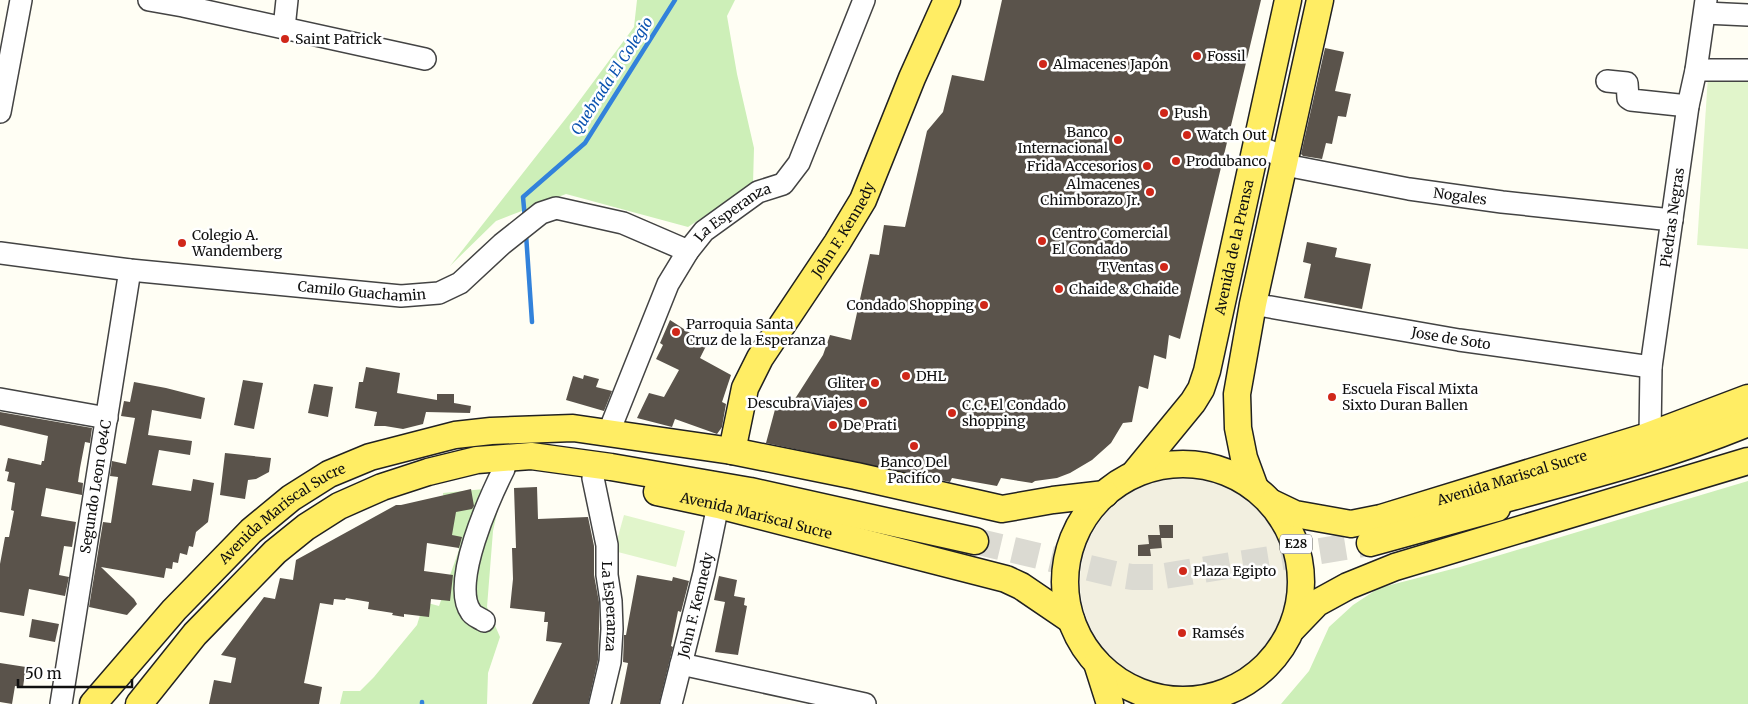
<svg xmlns="http://www.w3.org/2000/svg" width="1748" height="704" viewBox="0 0 1748 704" font-family="Merriweather,serif">
	<style>
		.green { fill: #cdefb8 }
		.pitch { fill: #e1f5cb }
		.plaza { fill: #f2efe0 }
		.lines { fill: none; stroke-linecap: round; stroke-linejoin: round }
		.stream { stroke: #3282db; stroke-width: 4.5 }
		.building { fill: #5a534b }
		.major-tunnel { stroke: #dbdad2; stroke-width: 26; stroke-dasharray: 26 13; stroke-linecap: butt }
		.minor-casing { stroke: #434343; stroke-width: 24 }
		.major-casing { stroke: #212121; stroke-width: 29 }
		.minor { stroke: #fff; stroke-width: 21 }
		.major { stroke: #ffed64; stroke-width: 26 }
		.poi-dot { fill: #d02719; stroke: #fff; stroke-width: 2 }
		.labels { text-anchor: middle; stroke-width: 5; stroke-linejoin: round; paint-order: stroke }
		.shield { fill: #fff; stroke: #585858; stroke-width: 1 }
		.shield-label { font-size: 12px; font-weight: bold; fill: #101010 }
		.poi-label { font-size: 14px; fill: #101010; stroke: #fff; text-anchor: start }
		.street-label { font-size: 14px; fill: #101010; stroke: #fff }
		.water-label { font-size: 15px; font-style: italic; fill: #0b53b0; stroke: #fff }
	</style>
	<rect width="100%" height="100%" fill="#fffef4"/>
	<g class="green">
		<polygon points="637,0 735,0 727,16 737,74 754,148 753,184 688,227 566,194 496,221 450,266 574,108 634,27"/>
		<polygon points="1748,481 1748,704 1281,704 1309,671 1329,627 1353,605 1379,588 1460,567"/>
		<polygon points="484,489 502,491 493,531 487,607 500,637 488,673 487,704 340,704 343,691 360,691 374,677 417,625 424,602 439,606 459,550 454,536 444,531 445,516 443,493"/>
	</g>
	<g class="pitch">
		<polygon points="1708,76 1748,79 1748,249 1697,245"/>
		<polygon points="624,515 685,531 676,567 614,551"/>
	</g>
	<circle class="plaza" cx="1184" cy="582" r="104"/>
	<g class="lines">
		<g class="stream">
			<polyline points="525,219 523,197 585,143 675,0"/>
			<polyline points="526,234 532,322"/>
			<polyline points="422,702 422,704"/>
		</g>
	</g>
	<g class="building">
		<polygon points="1002,0 1261,0 1180,339 1169,335 1166,359 1154,355 1148,389 1139,386 1132,422 1123,423 1111,443 1092,460 1070,473 1057,478 1035,481 1032,483 1001,478 997,486 952,478 950,482 766,443 777,402 791,405 823,355 830,335 851,340 870,254 879,255 884,225 905,227 927,131 943,112 952,75 984,81"/>
		<polygon points="1325,48 1344,52 1335,91 1351,94 1346,117 1338,116 1332,144 1326,143 1322,159 1303,156 1301,154"/>
		<polygon points="1307,242 1337,248 1335,257 1371,264 1362,309 1304,298 1311,264 1303,262"/>
		<polygon points="670,320 707,344 700,358 731,375 722,402 726,404 722,427 717,434 675,419 672,427 637,418 649,393 664,397 679,370 656,359 663,345 660,343"/>
		<polygon points="366,367 400,373 397,393 437,400 437,394 454,394 454,403 471,406 470,413 426,412 423,424 403,429 385,426 374,426 377,412 355,408 359,382 363,382"/>
		<polygon points="584,375 599,379 596,387 612,391 604,411 566,400 573,376 583,379"/>
		<polygon points="243,380 263,383 254,429 234,425"/>
		<polygon points="134,382 166,388 205,398 201,419 152,410 148,435 192,441 190,455 159,450 152,485 191,491 193,479 214,483 208,522 196,532 193,547 189,546 187,555 180,553 178,563 173,562 172,569 166,568 164,578 101,567 134,599 137,604 127,615 89,607 103,522 111,523 118,477 110,476 112,461 126,464 135,418 121,416 124,401 130,402"/>
		<polygon points="314,384 333,387 328,417 308,413"/>
		<polygon points="0,412 92,428 90,443 85,442 80,468 78,482 83,483 82,495 46,488 41,516 76,522 72,547 64,546 59,575 69,577 65,596 29,589 24,616 0,612 0,564 5,537 9,537 14,511 11,510 15,483 7,481 9,472 5,471 8,458 41,465 42,461 44,461 48,436 0,425"/>
		<polygon points="225,453 271,458 269,472 256,479 248,480 245,499 220,495"/>
		<polygon points="537,487 538,519 588,517 594,546 594,575 599,602 599,629 598,660 588,704 532,704 562,643 546,641 548,622 544,622 545,612 510,608 513,579 512,548 516,548 514,488"/>
		<polygon points="471,489 474,506 472,509 456,512 452,535 462,537 459,548 427,543 424,571 453,575 450,601 431,599 429,617 404,614 404,617 392,615 393,613 368,609 369,602 346,598 345,600 334,599 333,605 320,603 304,683 322,687 319,704 209,704 214,680 231,683 236,658 221,655 264,597 275,599 280,578 293,580 296,560 396,505 401,505"/>
		<polygon points="1159,525 1173,525 1173,538 1161,538 1162,548 1150,549 1151,556 1138,556 1138,545 1149,544 1148,535 1160,535"/>
		<polygon points="637,575 672,581 673,577 689,581 681,612 678,611 671,646 673,647 659,704 620,704 628,663 623,662 624,635 626,635"/>
		<polygon points="719,576 737,580 734,596 745,598 744,605 747,606 738,655 715,652 725,602 714,600"/>
		<polygon points="32,619 59,624 55,642 29,637"/>
		<polygon points="0,663 26,667 23,687 15,686 12,704 0,702"/>
	</g>
	<g class="lines">
		<polyline class="major-tunnel" points="975,541 1119,575 1132,577 1158,577 1370,543"/>
		<defs>
			<g id="minor">
				<polyline points="149,0 183,6 425,59"/>
				<polyline points="1705,13 1748,15"/>
				<polyline points="284,28 287,0"/>
				<polyline points="1696,70 1748,70"/>
				<polyline points="1607,81 1627,83 1628,98 1631,100 1688,106"/>
				<polyline points="0,112 21,0"/>
				<path id="s1" d="M1256 146 1277 154 1285 165 1409 189 1502 202 1672 220"/>
				<path id="s2" d="M0 253 130 270 401 296 439 293 460 283 502 244 541 213 556 208 623 223 688 251"/>
				<path id="s3" d="M1253 304 1459 340 1651 367"/>
				<polyline points="0,399 107,418"/>
				<path id="s4" d="M608 434 668 284 688 251 704 231 758 192 783 184 799 163 864 0"/>
				<path id="s5" d="M1650 436 1651 367 1688 106 1696 70 1706 0"/>
				<path id="s6" d="M593 478 607 545V575L611 601 612 629 610 662 600 704"/>
				<path d="M484 621C480 618 473 616 471 612 450 584 490 497 504 469"/>
				<polyline points="681,664 865,704"/>
				<path id="s7" d="M61 704 130 270"/>
				<path id="s8" d="M671 704 704 573 718 505"/>
			</g>
			<g id="major">
				<path id="s9" d="M732 451 745 388 760 358 837 243 863 200 912 78 947 0"/>
				<circle cx="1183" cy="582" r="118"/>
				<path id="s10" d="M1134 474 1193 402 1201 389 1207 371 1288 0"/>
				<polyline points="1255,488 1244,458 1238,428 1237,394 1253,304 1320,0"/>
				<path id="s11" d="M657 492 718 505 1006 579 1021 586 1071 620"/>
				<path id="s12" d="M1272 503 1295 514 1351 524 1381 518 1645 437 1748 398"/>
				<path d="M1479 506C1569 481 1661 459 1748 423"/>
				<polyline points="1370,543 1497,508"/>
				<polyline points="1293,628 1317,603 1348,586 1395,567 1748,461"/>
				<polyline points="1097,663 1110,704"/>
				<path id="s13" d="M93 704 174 610 251 531 291 498 329 474 370 457 455 435 491 431 573 428 732 451 856 476 1002 509 1053 500 1105 494"/>
				<polyline points="139,704 195,634 275,552 306,527 339,506 382,487 428,472 477,460 531,456 611,467 750,491 975,541"/>
			</g>
		</defs>
		<use href="#minor" class="minor-casing"/>
		<use href="#major" class="major-casing"/>
		<use href="#minor" class="minor"/>
		<use href="#major" class="major"/>
	</g>
	<g class="poi-dot">
		<circle cx="285" cy="39" r="5"/>
		<circle cx="1197" cy="56" r="5"/>
		<circle cx="1043" cy="64" r="5"/>
		<circle cx="1164" cy="113" r="5"/>
		<circle cx="1187" cy="135" r="5"/>
		<circle cx="1118" cy="140" r="5"/>
		<circle cx="1176" cy="161" r="5"/>
		<circle cx="1147" cy="166" r="5"/>
		<circle cx="1150" cy="192" r="5"/>
		<circle cx="1042" cy="241" r="5"/>
		<circle cx="182" cy="243" r="5"/>
		<circle cx="1164" cy="267" r="5"/>
		<circle cx="1059" cy="289" r="5"/>
		<circle cx="984" cy="305" r="5"/>
		<circle cx="676" cy="332" r="5"/>
		<circle cx="906" cy="376" r="5"/>
		<circle cx="875" cy="383" r="5"/>
		<circle cx="1332" cy="397" r="5"/>
		<circle cx="863" cy="403" r="5"/>
		<circle cx="952" cy="413" r="5"/>
		<circle cx="833" cy="425" r="5"/>
		<circle cx="914" cy="446" r="5"/>
		<circle cx="1183" cy="571" r="5"/>
		<circle cx="1182" cy="633" r="5"/>
	</g>
	<g class="labels">
		<rect class="shield" x="1280" y="534.5" width="32" height="19" rx="4"/>
		<g class="shield-label">
			<text x="1296" y="548">E28</text>
		</g>
		<g class="poi-label">
			<text x="295" y="44">Saint Patrick</text>
			<text x="1207" y="61">Fossil</text>
			<text x="1053" y="69">Almacenes Japón</text>
			<text x="1174" y="118">Push</text>
			<text x="1108" y="137" text-anchor="end">Banco<tspan x="1108" dy="16">Internacional</tspan></text>
			<text x="1197" y="140">Watch Out</text>
			<text x="1186" y="166">Produbanco</text>
			<text x="1137" y="171" text-anchor="end">Frida Accesorios</text>
			<text x="1140" y="189" text-anchor="end">Almacenes<tspan x="1140" dy="16">Chimborazo Jr.</tspan></text>
			<text x="1052" y="238">Centro Comercial<tspan x="1052" dy="16">El Condado</tspan></text>
			<text x="192" y="240">Colegio A.<tspan x="192" dy="16">Wandemberg</tspan></text>
			<text x="1154" y="272" text-anchor="end">TVentas</text>
			<text x="1069" y="294">Chaide &amp; Chaide</text>
			<text x="974" y="310" text-anchor="end">Condado Shopping</text>
			<text x="686" y="329">Parroquia Santa<tspan x="686" dy="16">Cruz de la Esperanza</tspan></text>
			<text x="916" y="381">DHL</text>
			<text x="865" y="388" text-anchor="end">Gliter</text>
			<text x="1342" y="394">Escuela Fiscal Mixta<tspan x="1342" dy="16">Sixto Duran Ballen</tspan></text>
			<text x="853" y="408" text-anchor="end">Descubra Viajes</text>
			<text x="962" y="410">C.C. El Condado<tspan x="962" dy="16">shopping</tspan></text>
			<text x="843" y="430">De Prati</text>
			<text x="914" y="467" text-anchor="middle">Banco Del<tspan x="914" dy="16">Pacifíco</tspan></text>
			<text x="1193" y="576">Plaza Egipto</text>
			<text x="1192" y="638">Ramsés</text>
		</g>
		<g class="street-label">
			<text dy="5" stroke="none"><textPath href="#s1" startOffset="214">Nogales</textPath></text>
			<text dy="5" stroke="none"><textPath href="#s4" startOffset="260">La Esperanza</textPath></text>
			<text dy="5" stroke="none"><textPath href="#s5" startOffset="220">Piedras Negras</textPath></text>
			<text dy="5" stroke="none"><textPath href="#s9" startOffset="251">John F. Kennedy</textPath></text>
			<text dy="5" stroke="none"><textPath href="#s10" startOffset="254">Avenida de la Prensa</textPath></text>
			<text dy="5" stroke="none"><textPath href="#s2" startOffset="364">Camilo Guachamin</textPath></text>
			<text dy="5" stroke="none"><textPath href="#s3" startOffset="201">Jose de Soto</textPath></text>
			<text dy="5" stroke="none"><textPath href="#s12" startOffset="250">Avenida Mariscal Sucre</textPath></text>
			<text dy="5" stroke="none"><textPath href="#s7" startOffset="220">Segundo Leon Oe4C</textPath></text>
			<text dy="5" stroke="none"><textPath href="#s13" startOffset="270">Avenida Mariscal Sucre</textPath></text>
			<text dy="5" stroke="none"><textPath href="#s11" startOffset="102">Avenida Mariscal Sucre</textPath></text>
			<text dy="5" stroke="none"><textPath href="#s8" startOffset="102">John F. Kennedy</textPath></text>
			<text dy="5" stroke="none"><textPath href="#s6" startOffset="130">La Esperanza</textPath></text>
		</g>
		<g class="water-label">
			<text transform="translate(612 76) rotate(-57)" y="5">Quebrada El Colegio</text>
		</g>
	</g>
	<path d="M18 679v8h114v-8" fill="none" stroke="#101010" stroke-width="2.5"/>
	<text x="25" y="679" font-size="15" fill="#101010" stroke="#ffffff" stroke-width="4" paint-order="stroke">50 m</text>
</svg>
